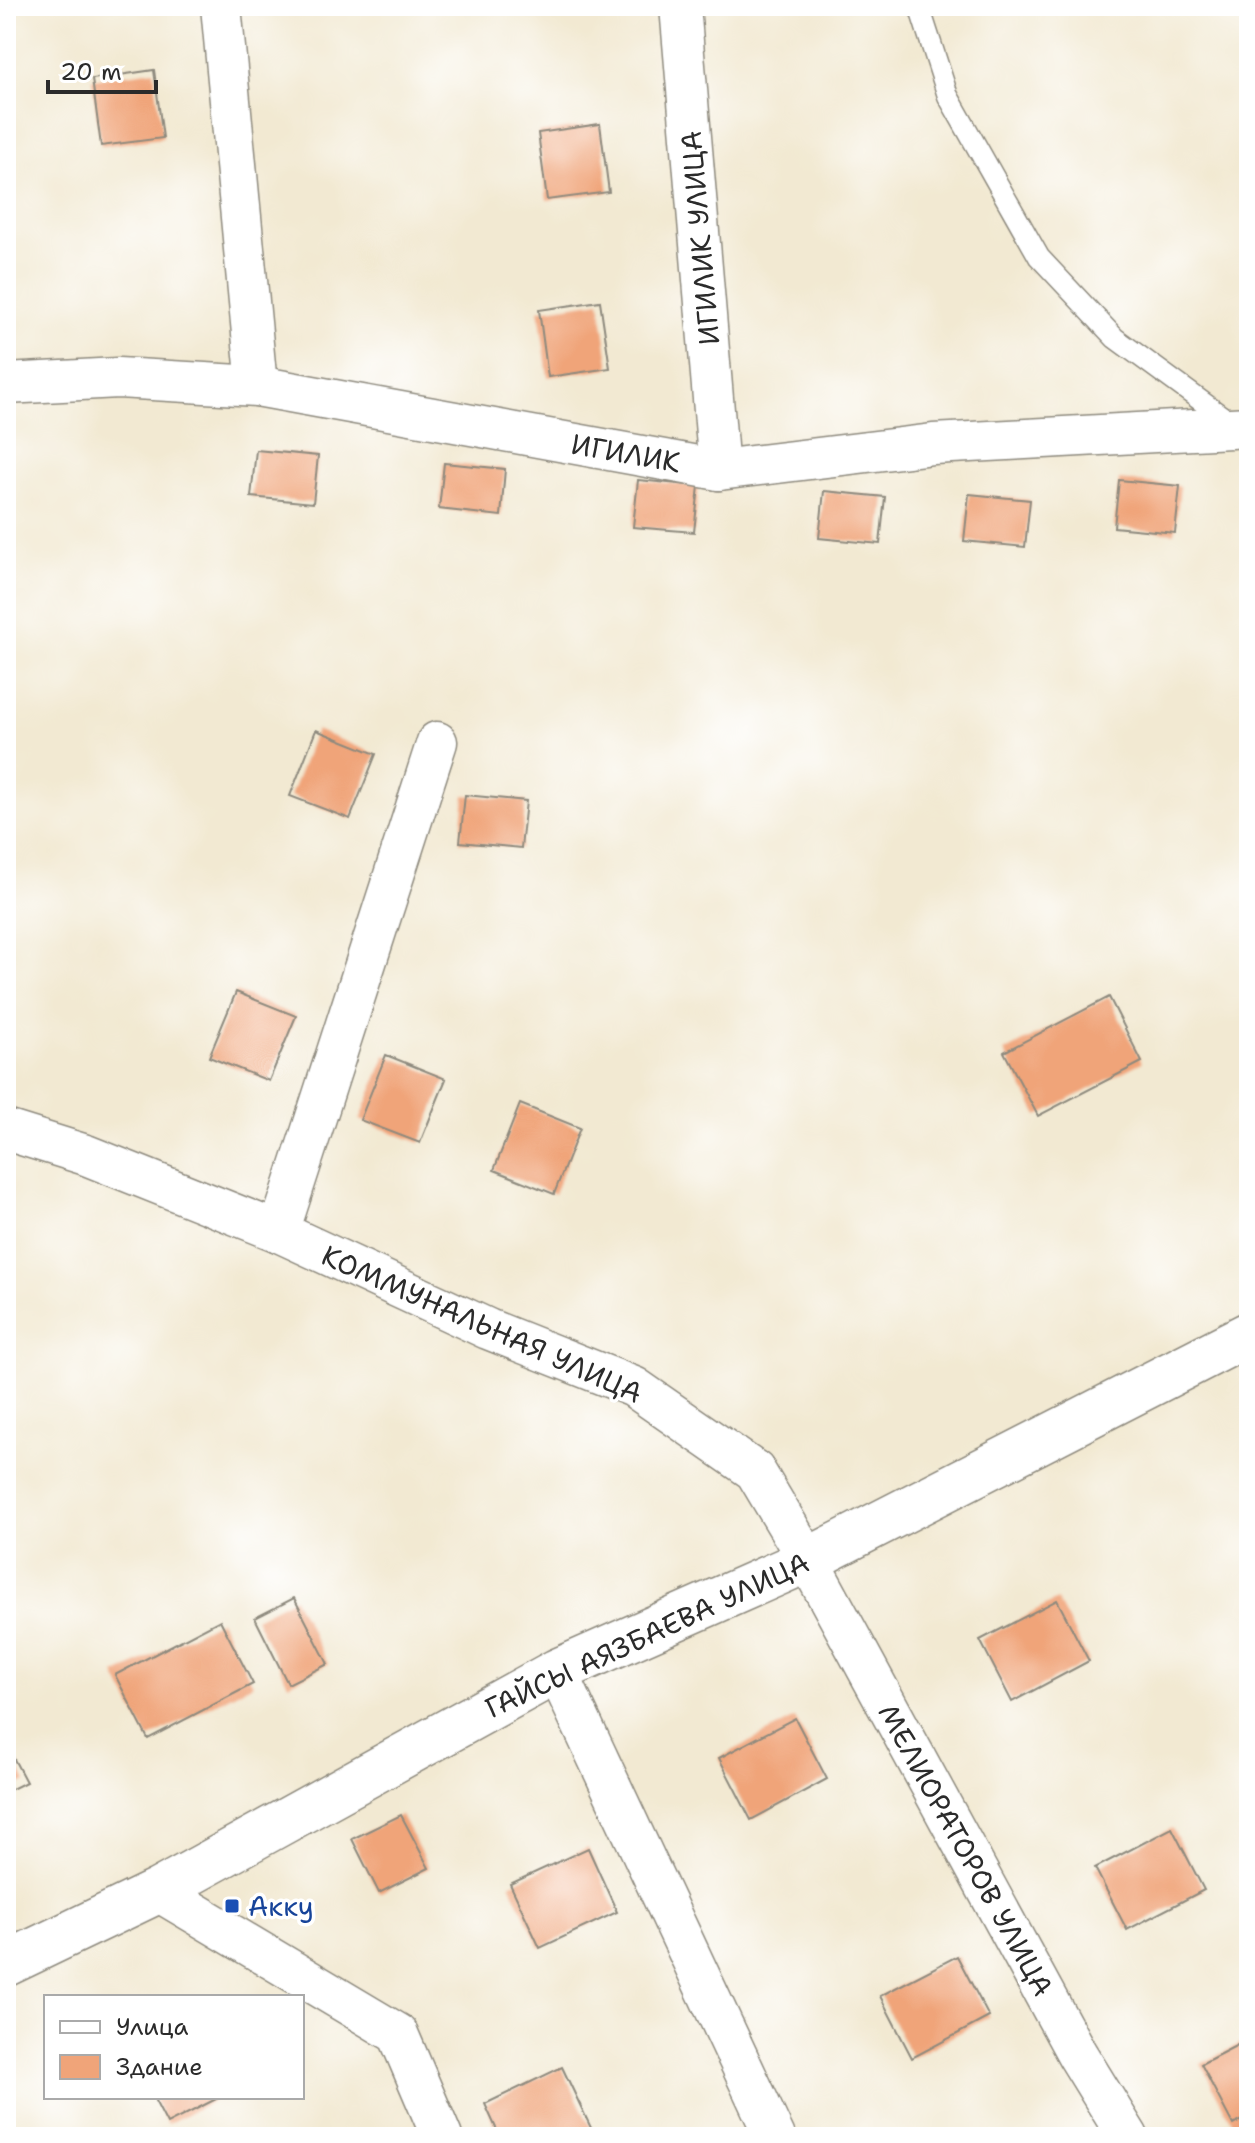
<svg xmlns="http://www.w3.org/2000/svg" width="1255" height="2143" viewBox="0 0 1255 2143" font-family="'Shantell Sans',sans-serif">
	<style>
		.building { fill: #f0a479 }
		.lines { fill: none; stroke-linecap: round; stroke-linejoin: round }
		.lane-casing { stroke: #8e8a7e; stroke-width: 23 }
		.street-casing { stroke: #8e8a7e; stroke-width: 43 }
		.highway-casing { stroke: #8e8a7e; stroke-width: 47 }
		.lane { stroke: #fff; stroke-width: 20 }
		.street { stroke: #fff; stroke-width: 40 }
		.highway { stroke: #fff; stroke-width: 44 }
		.transit-dot { fill: #1a4fb4; stroke: #fff; stroke-width: 3 }
		.labels { text-anchor: middle; stroke-width: 7; stroke-linejoin: round; paint-order: stroke }
		.street-label { font-size: 28px; fill: #2b2b2b; stroke: #fff }
		.transit-label { font-size: 28px; fill: #164399; stroke: #fff; text-anchor: start }
	</style>
	<rect width="100%" height="100%" fill="#fff"/>
	<filter id="ink" filterUnits="userSpaceOnUse"><feTurbulence type="fractalNoise" baseFrequency=".0125" numOctaves="2"/><feDisplacementMap in="SourceGraphic" scale="16" xChannelSelector="R" yChannelSelector="G"/><feConvolveMatrix kernelMatrix="1 2 1 2 8 2 1 2 1" color-interpolation-filters="sRGB"/></filter>
	<filter id="wash" filterUnits="userSpaceOnUse"><feTurbulence type="fractalNoise" baseFrequency=".006" numOctaves="4" result="noise"/><feDisplacementMap in="SourceGraphic" scale="32" xChannelSelector="R" yChannelSelector="G"/><feGaussianBlur stdDeviation="1.8" result="paint"/><feColorMatrix in="noise" values="0 0 0 0 0 0 0 0 0 0 0 0 0 0 0 0 0 1.4 0 .05"/><feComposite in="paint" operator="in"/></filter>
	<g filter="url(#wash)">
		<rect width="100%" height="100%" fill="#f2e9d2"/>
		<g id="blocks">
			<g class="building">
				<polygon points="154,70 163,138 101,146 92,79"/>
				<polygon points="600,124 609,192 547,200 538,133"/>
				<polygon points="600,301 610,368 548,377 539,310"/>
				<polygon points="256,450 318,456 313,503 251,497"/>
				<polygon points="444,463 505,469 501,516 439,509"/>
				<polygon points="638,480 699,486 694,532 633,527"/>
				<polygon points="1119,480 1180,486 1175,533 1114,527"/>
				<polygon points="824,491 885,497 880,544 819,538"/>
				<polygon points="969,494 1030,500 1025,547 964,541"/>
				<polygon points="316,730 376,754 350,819 290,796"/>
				<polygon points="465,795 526,801 521,848 460,842"/>
				<polygon points="236,992 296,1016 269,1081 209,1057"/>
				<polygon points="1109,997 1142,1062 1038,1116 1004,1052"/>
				<polygon points="386,1055 446,1079 420,1143 360,1120"/>
				<polygon points="520,1104 580,1128 554,1194 494,1170"/>
				<polygon points="294,1598 328,1664 288,1684 255,1618"/>
				<polygon points="1057,1600 1089,1661 1012,1702 980,1640"/>
				<polygon points="220,1620 253,1684 148,1739 115,1675"/>
				<polygon points="795,1718 827,1779 751,1820 719,1758"/>
				<polygon points="6,1744 26,1782 6,1792"/>
				<polygon points="401,1815 429,1868 379,1893 352,1839"/>
				<polygon points="1172,1828 1204,1890 1127,1930 1095,1868"/>
				<polygon points="588,1848 617,1912 540,1948 510,1884"/>
				<polygon points="957,1956 989,2017 912,2058 880,1996"/>
				<polygon points="1249,2039 1249,2117 1233,2125 1201,2064"/>
				<polygon points="562,2067 592,2130 577,2137 500,2137 485,2104"/>
				<polygon points="153,2097 220,2097 167,2124"/>
			</g>
		</g>
	</g>
	<g filter="url(#ink)">
		<use href="#blocks" fill-opacity="0" stroke="#8e8a7e" stroke-width="2"/>
		<g class="lines">
			<defs>
				<polyline id="lane" points="919,6 948,96 1039,257 1115,338 1234,425"/>
				<g id="street">
					<polyline points="221,6 257,386"/>
					<polyline points="680,6 719,470"/>
					<polyline points="6,384 118,378 257,386 719,470 933,444 1249,427"/>
					<polyline points="6,1130 86,1155 279,1232 488,1329 634,1387 755,1471 808,1560 1077,2054 1128,2137"/>
					<polyline points="279,1232 437,742"/>
					<polyline points="557,1671 775,2137"/>
					<polyline points="158,1891 398,2034 442,2137"/>
				</g>
				<polyline id="highway" points="6,1964 158,1891 557,1671 808,1560 1249,1334"/>
			</defs>
			<use href="#lane" class="lane-casing"/>
			<use href="#street" class="street-casing"/>
			<use href="#highway" class="highway-casing"/>
			<use href="#lane" class="lane"/>
			<use href="#street" class="street"/>
			<use href="#highway" class="highway"/>
		</g>
	</g>
	<rect class="transit-dot" x="224" y="1898" width="16" height="16" rx="4"/>
	<g class="labels">
		<g class="street-label">
			<text transform="translate(700 238) rotate(-95)" y="10">ИГИЛИК УЛИЦА</text>
			<text transform="translate(626 453) rotate(10)" y="10">ИГИЛИК</text>
			<text transform="translate(482 1324) rotate(24)" y="10">КОММУНАЛЬНАЯ УЛИЦА</text>
			<text transform="translate(647 1635) rotate(-25)" y="10">ГАЙСЫ АЯЗБАЕВА УЛИЦА</text>
			<text transform="translate(966 1850) rotate(61)" y="10">МЕЛИОРАТОРОВ УЛИЦА</text>
		</g>
		<g class="transit-label">
			<text x="248" y="1916">Акку</text>
		</g>
	</g>
	<rect width="1255" height="2143" fill="none" stroke="#fff" stroke-width="32"/>
	<rect x="44" y="1995" width="260" height="104" fill="#ffffff" stroke="#aaaaaa" stroke-width="2"/>
	<rect x="60" y="2021" width="40" height="12" fill="#ffffff" stroke="#aaaaaa" stroke-width="2"/>
	<text x="116" y="2035" font-size="24" fill="#2b2b2b">Улица</text>
	<rect x="60" y="2055" width="40" height="24" fill="#f0a479" stroke="#aaaaaa" stroke-width="2"/>
	<text x="116" y="2075" font-size="24" fill="#2b2b2b">Здание</text>
	<path d="M48 80v12h108v-12" fill="none" stroke="#2b2b2b" stroke-width="4"/>
	<text x="60" y="80" font-size="24" fill="#2b2b2b" stroke="#ffffff" stroke-width="6" paint-order="stroke">20 m</text>
</svg>
